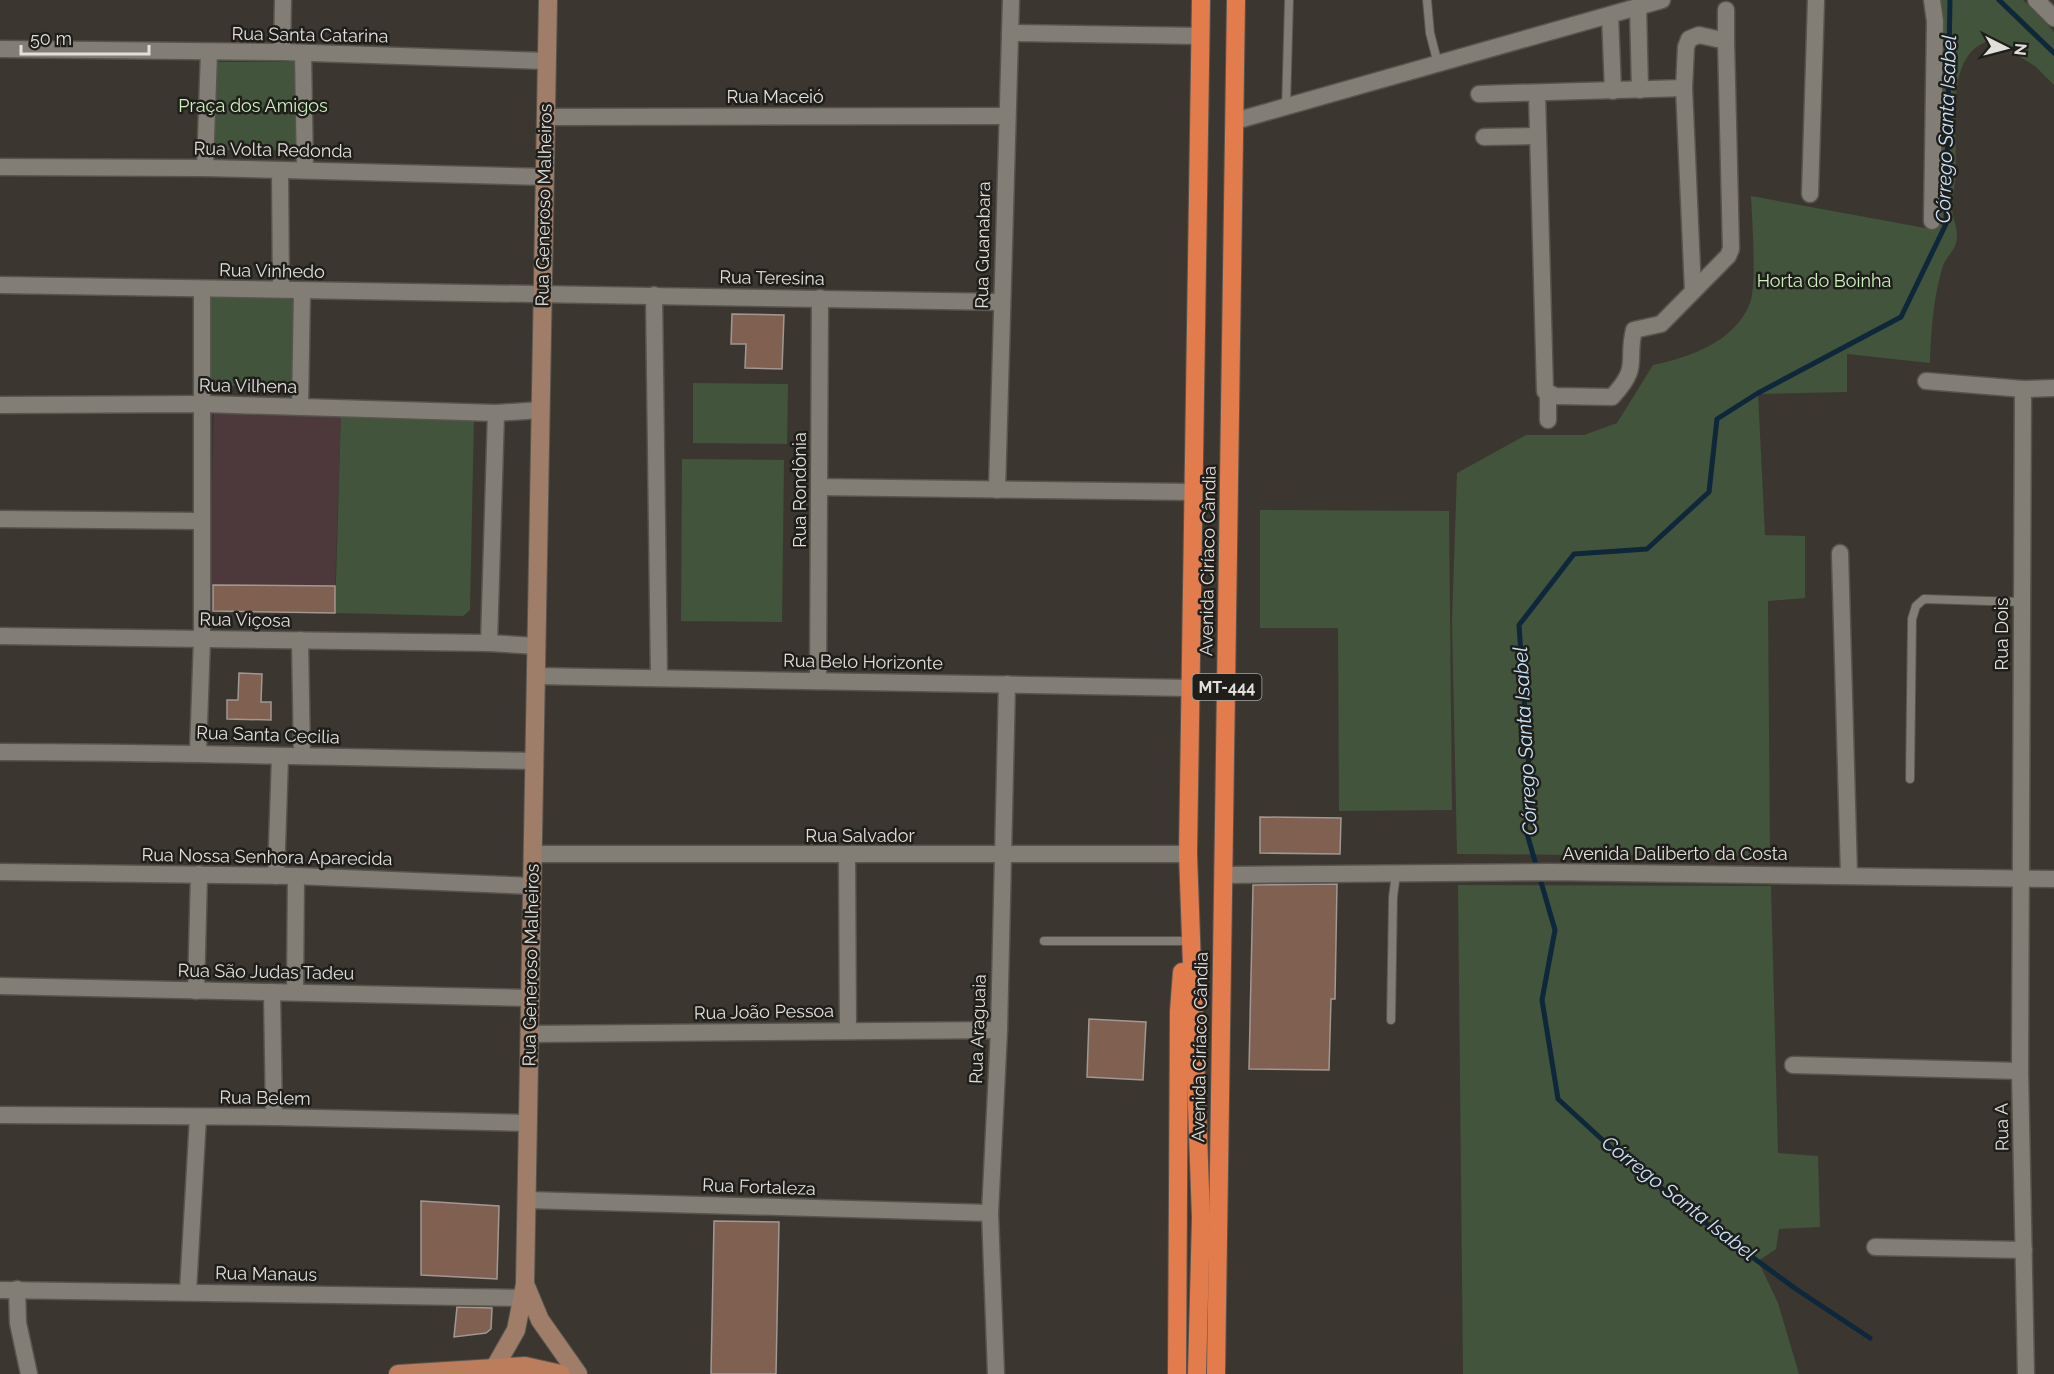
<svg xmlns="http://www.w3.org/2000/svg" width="2054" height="1374" viewBox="0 0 2054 1374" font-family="Raleway,sans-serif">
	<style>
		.education { fill: #4d393c }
		.green { fill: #42543b }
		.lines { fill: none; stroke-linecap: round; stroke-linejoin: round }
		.stream { stroke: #0e273a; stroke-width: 5 }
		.building { fill: #806051; stroke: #a19793; stroke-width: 1.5 }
		.lane-casing { stroke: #57544e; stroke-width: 10 }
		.street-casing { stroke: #57544e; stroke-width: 19 }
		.secondary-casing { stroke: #57544e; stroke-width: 20 }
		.primary-casing { stroke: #57544e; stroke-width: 20 }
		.highway-casing { stroke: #57544e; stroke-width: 20 }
		.lane { stroke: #827e76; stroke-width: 8 }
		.street { stroke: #827e76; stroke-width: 16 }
		.secondary { stroke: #9f7d69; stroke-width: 18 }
		.primary { stroke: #bc7d5d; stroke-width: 18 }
		.highway { stroke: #e27c4c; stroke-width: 18 }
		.labels { text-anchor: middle; stroke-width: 5; stroke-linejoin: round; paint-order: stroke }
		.shield { fill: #201e1b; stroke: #a7a5a1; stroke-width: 1.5 }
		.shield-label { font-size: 16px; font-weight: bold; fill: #e1dfda }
		.street-label { font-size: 18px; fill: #e1dfda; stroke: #201e1b }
		.park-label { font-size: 18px; fill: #ccf0be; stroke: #201e1b }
		.water-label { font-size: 20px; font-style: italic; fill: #c7e4fd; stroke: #201e1b }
	</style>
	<rect width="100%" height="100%" fill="#3b3730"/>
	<polygon class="education" points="214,414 341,414 335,586 209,585"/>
	<g class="green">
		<path d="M1941 0H2023L2054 32V85L2035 66 1993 40C1943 49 1957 131 1956 168 1956 182 1952 196 1952 209 1953 218 1957 227 1957 236 1957 251 1945 256 1942 269 1933 301 1931 330 1930 363L1847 354V392L1758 394 1765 535 1805 536V598L1768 601 1770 856 1457 854 1452 622 1457 473 1526 435H1584L1617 423 1653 365C1690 357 1735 342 1750 303 1757 284 1752 219 1751 196L1936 230 1941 193Z"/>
		<polygon points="210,62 298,62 296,150 207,150"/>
		<polygon points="208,291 294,297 293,386 208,386"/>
		<polygon points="693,383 788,384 787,444 693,443"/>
		<polygon points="341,414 474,417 470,610 463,616 335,613"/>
		<polygon points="682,459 784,460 782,622 681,621"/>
		<polygon points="1260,510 1449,511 1452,810 1339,811 1338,628 1260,628"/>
		<polygon points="1458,885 1771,886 1778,1153 1818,1156 1820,1227 1779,1229 1776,1249 1758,1261 1778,1303 1799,1374 1463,1374"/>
	</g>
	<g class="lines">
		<g class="stream">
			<polyline points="1999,0 2054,53"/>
			<polyline points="1870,1338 1796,1289 1711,1227 1619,1155 1558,1099 1542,1000 1555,930 1525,827 1531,798 1519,625 1574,554 1647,549 1709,492 1717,419 1758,393 1901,317 1946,224 1950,0"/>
		</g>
	</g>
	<g class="building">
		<polygon points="732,314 784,315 782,369 745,368 746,344 731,344"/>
		<polygon points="213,585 335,586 335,613 213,611"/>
		<polygon points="239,673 262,674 261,702 271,702 271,720 227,719 227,700 238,700"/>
		<polygon points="1260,817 1341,818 1340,854 1260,853"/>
		<polygon points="1337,884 1335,999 1331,999 1329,1070 1249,1069 1253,885"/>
		<polygon points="1089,1019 1146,1022 1143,1080 1087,1077"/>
		<polygon points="421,1201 499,1206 497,1279 421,1275"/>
		<polygon points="714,1221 779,1222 776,1374 711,1374"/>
		<polygon points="457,1307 492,1308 491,1329 486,1333 454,1337"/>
	</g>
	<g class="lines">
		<defs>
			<g id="lane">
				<polyline points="1427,0 1430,33 1438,64"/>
				<polyline points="1286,108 1289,0"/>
				<polyline points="1910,779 1912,619 1916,606 1924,599 2021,602"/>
				<polyline points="1044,941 1185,941"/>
				<polyline points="1391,1020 1393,897 1396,874"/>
			</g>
			<g id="street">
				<polyline points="2036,0 2054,18"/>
				<polyline points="1638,7 1640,90"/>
				<polyline points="1610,15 1613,91"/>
				<polyline points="1010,33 1200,36"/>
				<polyline points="1726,41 1726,10"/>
				<polyline points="0,49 282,52 547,61"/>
				<polyline points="282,52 283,0"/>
				<polyline points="303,55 305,170"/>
				<polyline points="1684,88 1693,291"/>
				<path d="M1479 94 1684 88 1686 47 1689 39 1699 35 1726 41 1731 249 1728 256 1661 324 1634 330C1626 362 1641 366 1612 397L1555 396 1545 391 1537 94"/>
				<polyline points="546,117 1005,116"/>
				<polyline points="1235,121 1662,0"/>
				<polyline points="1484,137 1538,136"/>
				<polyline points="0,167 205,168 545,177"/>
				<polyline points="205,168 209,53"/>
				<polyline points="280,170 281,289"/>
				<polyline points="1810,194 1816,0"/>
				<polyline points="1932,221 1935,21 1932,0"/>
				<polyline points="0,285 1002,302"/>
				<polyline points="654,295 659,678"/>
				<polyline points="1926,381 2023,389 2054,388"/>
				<polyline points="2023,389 2020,1071 2026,1374"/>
				<polyline points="0,405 203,404 496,413 541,410"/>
				<polyline points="300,407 302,291"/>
				<polyline points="496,413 489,643 537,646"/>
				<polyline points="1548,420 1548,395"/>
				<polyline points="819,487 1193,492"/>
				<polyline points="997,490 1011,0"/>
				<polyline points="0,519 200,521"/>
				<polyline points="1840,553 1849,875"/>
				<polyline points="0,636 489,643"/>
				<polyline points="300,640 302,756"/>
				<polyline points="536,676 1188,688"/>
				<polyline points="818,681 820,298"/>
				<path d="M0 752C178 752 356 758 534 761"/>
				<polyline points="198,752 202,639 202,289"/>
				<polyline points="533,854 1188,854"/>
				<polyline points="847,856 848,1031"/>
				<polyline points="0,872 296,876 532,886"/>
				<polyline points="1224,875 1551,872 2054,879"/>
				<polyline points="276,876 280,757"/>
				<polyline points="0,986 531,998"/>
				<polyline points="196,991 199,874"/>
				<polyline points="272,992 274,1117"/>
				<polyline points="295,992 296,876"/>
				<polyline points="530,1034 999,1030"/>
				<polyline points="1793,1065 2020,1071"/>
				<polyline points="0,1115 274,1117 528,1123"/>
				<polyline points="527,1200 990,1213"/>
				<polyline points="1875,1247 2024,1250"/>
				<polyline points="17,1289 18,1323 29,1374"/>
				<polyline points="0,1290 531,1298"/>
				<polyline points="188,1291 198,1117"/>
				<polyline points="996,1374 990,1213 999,1030 1007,684"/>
			</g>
			<g id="secondary">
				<polyline points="525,1284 540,1320 578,1374"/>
				<polyline points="491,1374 516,1330 525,1284 548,0"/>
			</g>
			<polyline id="primary" points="398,1374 525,1366 561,1374"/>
			<g id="highway">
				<polyline points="1177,1374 1179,1011 1182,972"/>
				<polyline points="1197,1374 1201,1218 1188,854 1201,0"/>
				<polyline points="1216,1374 1236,0"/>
			</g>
		</defs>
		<use href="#lane" class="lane-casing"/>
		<use href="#street" class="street-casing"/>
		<use href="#secondary" class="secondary-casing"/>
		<use href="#primary" class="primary-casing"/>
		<use href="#highway" class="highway-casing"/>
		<use href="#lane" class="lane"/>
		<use href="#street" class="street"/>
		<use href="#secondary" class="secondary"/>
		<use href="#primary" class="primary"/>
		<use href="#highway" class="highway"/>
	</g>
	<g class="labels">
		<rect class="shield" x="1192.5" y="674" width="69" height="26" rx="4.5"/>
		<g class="shield-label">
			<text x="1227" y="693">MT-444</text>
		</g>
		<g class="street-label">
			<text transform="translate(310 35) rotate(1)" y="6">Rua Santa Catarina</text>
			<text x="775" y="103">Rua Maceió</text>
			<text transform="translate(273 150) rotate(1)" y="6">Rua Volta Redonda</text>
			<text transform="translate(544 205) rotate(-89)" y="6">Rua Generoso Malheiros</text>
			<text transform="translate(983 245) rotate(-89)" y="6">Rua Guanabara</text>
			<text transform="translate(272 271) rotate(1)" y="6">Rua Vinhedo</text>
			<text transform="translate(772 278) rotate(1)" y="6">Rua Teresina</text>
			<text transform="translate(248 386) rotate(1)" y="6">Rua Vilhena</text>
			<text transform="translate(800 490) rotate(-90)" y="6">Rua Rondônia</text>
			<text transform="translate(1208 561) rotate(-89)" y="6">Avenida Ciríaco Cândia</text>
			<text transform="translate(245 620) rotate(1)" y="6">Rua Viçosa</text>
			<text transform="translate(2002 634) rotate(-90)" y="6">Rua Dois</text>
			<text transform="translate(863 662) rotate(1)" y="6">Rua Belo Horizonte</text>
			<text transform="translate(268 735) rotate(2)" y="6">Rua Santa Cecilia</text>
			<text x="860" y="842">Rua Salvador</text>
			<text x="1675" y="860">Avenida Daliberto da Costa</text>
			<text transform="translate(267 857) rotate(1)" y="6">Rua Nossa Senhora Aparecida</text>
			<text transform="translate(531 965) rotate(-89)" y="6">Rua Generoso Malheiros</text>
			<text transform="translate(266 972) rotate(1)" y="6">Rua São Judas Tadeu</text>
			<text transform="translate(764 1012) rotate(-1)" y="6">Rua João Pessoa</text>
			<text transform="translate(978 1029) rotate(-88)" y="6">Rua Araguaia</text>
			<text transform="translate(1200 1047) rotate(-89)" y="6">Avenida Ciríaco Cândia</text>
			<text transform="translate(265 1098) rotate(1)" y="6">Rua Belem</text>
			<text transform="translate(2002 1127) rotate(-91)" y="6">Rua A</text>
			<text transform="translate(759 1187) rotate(2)" y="6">Rua Fortaleza</text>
			<text transform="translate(266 1274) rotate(1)" y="6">Rua Manaus</text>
		</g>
		<g class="park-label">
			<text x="253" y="112">Praça dos Amigos</text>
			<text x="1824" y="287">Horta do Boinha</text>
		</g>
		<g class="water-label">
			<text transform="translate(1946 129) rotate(-88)" y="7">Córrego Santa Isabel</text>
			<text transform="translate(1525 741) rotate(-93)" y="7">Córrego Santa Isabel</text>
			<text transform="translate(1679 1198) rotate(38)" y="7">Córrego Santa Isabel</text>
		</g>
	</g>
	<g transform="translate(2006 48) rotate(96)" stroke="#201e1b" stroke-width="4.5" paint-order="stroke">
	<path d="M0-4.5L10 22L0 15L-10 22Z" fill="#e1dfda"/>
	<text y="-9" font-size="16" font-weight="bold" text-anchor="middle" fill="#e1dfda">N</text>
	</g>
	<path d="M21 45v9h128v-9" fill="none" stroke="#e1dfda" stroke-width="3"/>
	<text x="30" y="45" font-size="18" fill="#e1dfda" stroke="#201e1b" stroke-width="4.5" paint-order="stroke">50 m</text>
</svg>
